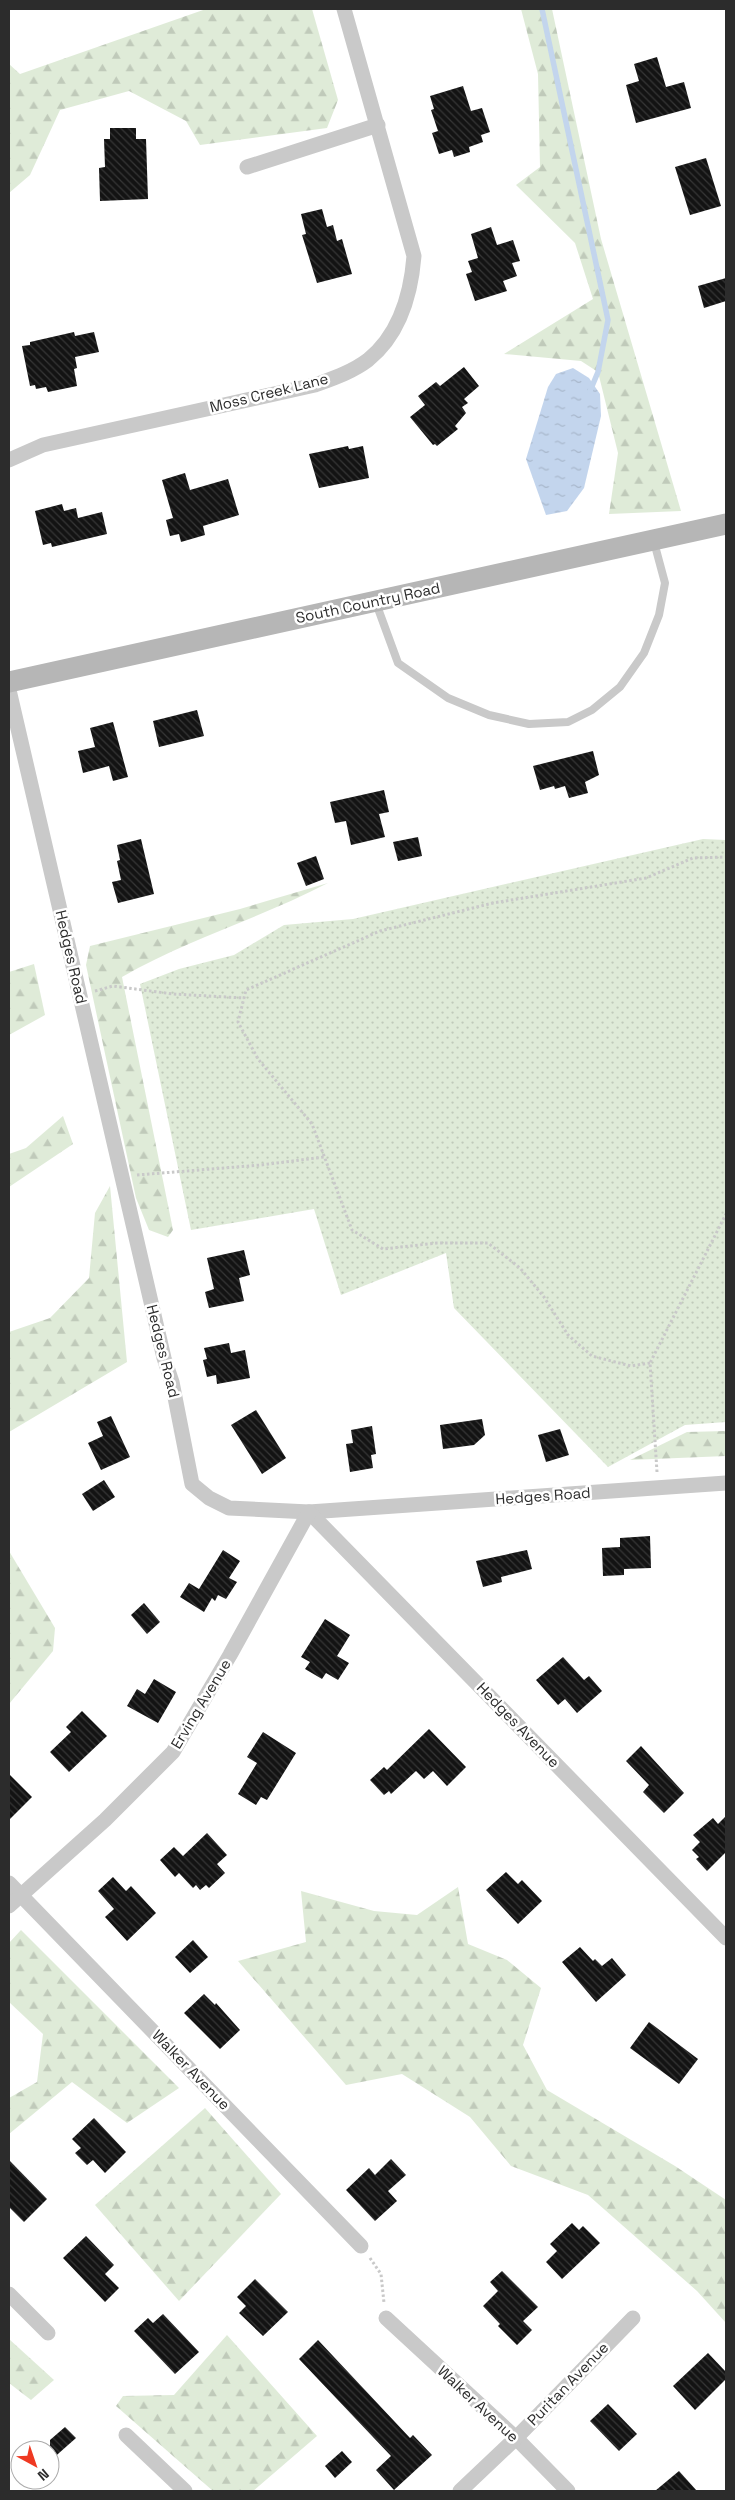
<svg xmlns="http://www.w3.org/2000/svg" width="735" height="2500" viewBox="0 0 735 2500" font-family="'Space Grotesk',sans-serif">
	<style>
		.grass { fill: url(#grass-dots) }
		.forest { fill: url(#forest-firs) }
		.water { fill: url(#water-ripples) }
		.lines { fill: none; stroke-linecap: round; stroke-linejoin: round }
		.stream { stroke: #c3d5ed; stroke-width: 5.5 }
		.building { fill: url(#building-back-hatch) }
		.path { stroke: #c9c9c9; stroke-width: 3; stroke-dasharray: 2.5 2.5; stroke-linecap: butt }
		.lane { stroke: #c9c9c9; stroke-width: 8 }
		.street { stroke: #c9c9c9; stroke-width: 15 }
		.secondary { stroke: #b6b6b6; stroke-width: 21 }
		.labels { text-anchor: middle; stroke-width: 5; stroke-linejoin: round; paint-order: stroke }
		.street-label { font-size: 15px; fill: #2c2c2c; stroke: #fff }
	</style>
	<defs>
		<pattern id="grass-dots" width="8" height="8" patternUnits="userSpaceOnUse" patternTransform="scale(1.25)"><rect width="8" height="8" fill="#dfebd8"/><path d="M2 2h.1M6 6h.1" fill="none" stroke="#c0caba" stroke-width="1.8" stroke-linecap="round"/></pattern>
		<pattern id="forest-firs" width="22" height="20" patternUnits="userSpaceOnUse" patternTransform="scale(1.25)"><rect width="22" height="20" fill="#dfebd8"/><path d="M5 1l3.5 6h-7zM16 11l3.5 6h-7z" fill="#c0caba"/></pattern>
		<pattern id="water-ripples" width="26" height="14" patternUnits="userSpaceOnUse" patternTransform="scale(1.25)"><rect width="26" height="14" fill="#c3d5ed"/><path d="M2 4q2-2 4 0t4 0M15 11q2-2 4 0t4 0" fill="none" stroke="#a8b7cb"/></pattern>
		<pattern id="building-back-hatch" width="6" height="6" patternUnits="userSpaceOnUse" patternTransform="scale(1.25)"><rect width="6" height="6" fill="#131313"/><path d="M-1 5l2 2M0 0l6 6M5-1l2 2" fill="none" stroke="#363636"/></pattern>
	</defs>
	<rect width="100%" height="100%" fill="#fff"/>
	<polygon class="grass" points="703,839 726,840 726,1422 685,1425 608,1467 454,1308 446,1253 341,1295 314,1209 191,1230 140,984 179,969 234,955 284,925 353,919"/>
	<g class="forest">
		<polygon points="206,9 312,9 338,100 327,128 200,145 186,121 129,91 60,110 30,175 9,193 9,64 20,74"/>
		<polygon points="521,9 552,9 601,239 681,511 609,514 618,453 598,372 581,361 504,354 593,299 575,243 516,185 540,167 538,74"/>
		<path d="M328 883C261 918 188 939 122 977L173 1230 168 1237 149 1230 136 1198 86 965 90 946 240 909Z"/>
		<polygon points="34,964 45,1015 9,1035 9,972"/>
		<polygon points="63,1116 73,1144 9,1187 9,1154 26,1148"/>
		<polygon points="110,1186 127,1362 9,1432 9,1332 50,1318 89,1278 95,1213"/>
		<polygon points="726,1431 726,1456 630,1460 687,1432"/>
		<polygon points="9,1551 55,1628 53,1651 9,1704"/>
		<polygon points="458,1887 468,1944 507,1960 541,1988 523,2045 547,2090 675,2166 726,2200 726,2323 697,2291 588,2195 511,2166 470,2117 402,2074 346,2085 238,1961 306,1942 301,1891 374,1911 417,1915"/>
		<polygon points="21,1930 179,2088 127,2123 72,2082 9,2134 9,2098 37,2082 43,2034 9,2002 9,1943"/>
		<polygon points="205,2108 281,2194 179,2301 95,2205"/>
		<polygon points="227,2335 317,2436 253,2491 213,2491 116,2406 123,2396 174,2395"/>
		<polygon points="9,2339 54,2380 31,2400 9,2383"/>
	</g>
	<polygon class="water" points="573,368 589,378 600,394 601,416 584,488 567,511 546,515 526,459 548,387 556,374"/>
	<g class="lines">
		<polyline class="stream" points="542,9 608,320 598,372 590,391"/>
	</g>
	<g class="building">
		<polygon points="657,57 666,87 684,82 691,108 636,123 626,85 639,81 634,64"/>
		<polygon points="463,86 471,111 482,108 490,132 481,135 483,142 469,147 470,152 454,157 452,150 439,154 432,133 438,131 431,110 434,109 430,96"/>
		<polygon points="110,128 136,128 136,139 146,139 148,199 100,201 99,168 105,167 104,139 110,139"/>
		<polygon points="706,158 721,206 690,215 675,167"/>
		<polygon points="322,209 327,227 333,225 337,241 342,239 352,274 317,283 302,235 306,234 301,214"/>
		<polygon points="491,227 497,245 513,240 520,261 512,263 517,276 503,281 507,291 475,301 466,274 472,272 468,261 478,258 471,234"/>
		<polygon points="726,278 726,301 704,308 698,286"/>
		<polygon points="74,332 75,336 94,332 99,352 75,357 77,368 74,369 77,386 48,392 46,387 36,389 35,385 30,386 22,346 30,345 30,342"/>
		<polygon points="464,367 479,386 464,399 468,403 462,407 466,413 455,426 458,429 437,446 435,444 433,445 410,417 425,405 418,396 436,382 440,386"/>
		<polygon points="348,446 349,449 363,446 369,478 319,488 309,454"/>
		<polygon points="185,473 190,490 228,479 239,515 203,526 205,535 181,542 179,534 170,536 166,520 173,518 162,480"/>
		<polygon points="62,504 64,511 76,508 78,518 102,512 107,534 52,547 51,543 43,545 35,511"/>
		<polygon points="197,710 204,736 159,747 153,721"/>
		<polygon points="113,722 128,777 113,781 109,766 83,773 78,751 95,747 90,728"/>
		<polygon points="593,751 599,775 585,782 588,793 569,798 565,786 555,789 554,786 540,790 533,766"/>
		<polygon points="384,790 389,812 379,814 385,837 351,845 346,821 335,823 330,802"/>
		<polygon points="418,837 422,856 398,861 393,842"/>
		<polygon points="141,839 154,894 118,903 112,882 121,880 117,861 120,860 117,845"/>
		<polygon points="316,856 324,879 306,886 297,863"/>
		<polygon points="244,1250 250,1275 239,1278 244,1301 209,1308 205,1292 214,1289 207,1258"/>
		<polygon points="229,1343 231,1353 245,1350 250,1378 217,1384 216,1375 207,1377 203,1360 207,1359 204,1348"/>
		<polygon points="256,1410 286,1458 262,1474 231,1425"/>
		<polygon points="111,1416 130,1457 101,1470 88,1443 103,1436 97,1422"/>
		<polygon points="482,1419 485,1435 474,1445 443,1449 440,1425"/>
		<polygon points="372,1426 376,1454 371,1455 373,1468 350,1472 346,1444 353,1443 351,1430"/>
		<polygon points="560,1429 569,1455 546,1462 538,1435"/>
		<polygon points="104,1480 115,1497 93,1511 82,1494"/>
		<polygon points="650,1536 651,1568 624,1569 624,1575 603,1576 602,1548 620,1547 620,1538"/>
		<polygon points="223,1550 240,1561 229,1578 237,1582 226,1599 218,1595 215,1601 212,1598 204,1612 180,1597 189,1583 199,1589"/>
		<polygon points="527,1550 532,1569 501,1577 502,1582 483,1587 476,1561"/>
		<polygon points="144,1603 160,1622 147,1634 131,1615"/>
		<polygon points="325,1619 350,1635 337,1656 349,1663 338,1680 326,1673 322,1679 305,1669 310,1662 301,1657"/>
		<polygon points="563,1657 584,1680 589,1676 602,1691 577,1713 565,1699 558,1705 536,1680"/>
		<polygon points="154,1679 176,1692 158,1723 127,1706 137,1689 145,1694"/>
		<polygon points="82,1711 107,1736 69,1772 50,1752 71,1732 66,1727"/>
		<polygon points="429,1729 466,1767 447,1786 433,1771 424,1779 416,1771 391,1794 389,1791 384,1795 370,1780 384,1767 387,1770"/>
		<polygon points="263,1732 296,1753 267,1800 261,1797 256,1805 238,1794 257,1763 247,1757"/>
		<polygon points="641,1746 684,1793 664,1813 643,1792 649,1785 626,1761"/>
		<polygon points="9,1774 32,1797 9,1820"/>
		<polygon points="726,1816 726,1852 707,1871 696,1859 699,1857 692,1850 700,1842 693,1835 713,1818 718,1824"/>
		<polygon points="207,1833 227,1855 217,1864 225,1873 209,1888 206,1885 200,1890 196,1885 193,1888 179,1873 175,1877 160,1860 174,1847 183,1856"/>
		<polygon points="506,1872 518,1884 522,1880 542,1901 518,1924 486,1890"/>
		<polygon points="113,1877 126,1891 131,1886 156,1913 127,1941 105,1917 114,1909 98,1891"/>
		<polygon points="193,1940 208,1957 190,1973 175,1957"/>
		<polygon points="580,1947 593,1961 595,1959 602,1966 612,1958 626,1975 596,2002 562,1962"/>
		<polygon points="204,1994 215,2005 216,2003 240,2030 220,2049 184,2013"/>
		<polygon points="649,2022 698,2059 679,2084 630,2048"/>
		<polygon points="94,2118 126,2152 105,2173 93,2160 87,2165 75,2153 81,2148 72,2139"/>
		<polygon points="391,2159 406,2175 388,2191 397,2201 375,2221 346,2190 369,2168 375,2175"/>
		<polygon points="9,2160 47,2199 24,2222 9,2207"/>
		<polygon points="572,2223 579,2230 583,2226 600,2243 562,2279 546,2262 557,2251 550,2244"/>
		<polygon points="86,2236 114,2265 105,2274 119,2288 105,2302 63,2258"/>
		<polygon points="502,2271 538,2307 523,2321 532,2330 517,2345 498,2326 500,2324 483,2306 498,2291 490,2282"/>
		<polygon points="255,2279 288,2312 263,2336 239,2313 246,2306 237,2297"/>
		<polygon points="163,2314 199,2352 175,2374 134,2331 148,2318 153,2323"/>
		<polygon points="318,2340 410,2438 413,2435 432,2455 394,2490 376,2470 391,2456 299,2359"/>
		<polygon points="708,2353 726,2372 726,2379 695,2410 673,2386"/>
		<polygon points="608,2404 637,2434 619,2451 590,2421"/>
		<polygon points="65,2427 76,2438 50,2461 50,2440"/>
		<polygon points="342,2451 352,2462 335,2478 325,2466"/>
		<polygon points="679,2471 697,2491 655,2491"/>
	</g>
	<g class="lines">
		<g class="path">
			<polyline points="95,991 113,986 173,994 244,998"/>
			<polyline points="137,1175 261,1165 324,1157"/>
			<polyline points="650,1363 631,1366 592,1356 568,1335 544,1297 520,1268 488,1243 437,1243 383,1249 352,1230 312,1124 258,1059 238,1022 246,990 380,931 493,903 646,878 693,858 726,857"/>
			<polyline points="657,1472 650,1363 726,1214"/>
			<polyline points="370,2258 381,2274 384,2303"/>
		</g>
		<polyline class="lane" points="376,603 398,663 448,698 489,715 529,724 568,722 592,710 620,687 644,653 659,615 665,583 654,542"/>
		<g class="street">
			<polyline points="247,167 378,125"/>
			<path d="M9 460 43 445 315 385C334 378 352 372 368 360 399 335 411 294 414 256L344 9"/>
			<polyline points="9,690 164,1358 172,1382 192,1484 209,1498 229,1508 309,1512 726,1483"/>
			<polyline points="309,1512 726,1938"/>
			<polyline points="9,1883 361,2246"/>
			<polyline points="9,1906 105,1820 173,1752 230,1655 309,1512"/>
			<polyline points="9,2294 48,2333"/>
			<polyline points="386,2318 516,2438 568,2491"/>
			<polyline points="126,2435 185,2491"/>
			<polyline points="460,2491 516,2438 633,2318"/>
		</g>
		<polyline class="secondary" points="9,682 726,524"/>
	</g>
	<g class="labels">
		<g class="street-label">
			<text transform="translate(269 393) rotate(-14)" y="5">Moss Creek Lane</text>
			<text transform="translate(368 603) rotate(-12)" y="5">South Country Road</text>
			<text transform="translate(71 957) rotate(77)" y="5">Hedges Road</text>
			<text transform="translate(163 1351) rotate(76)" y="5">Hedges Road</text>
			<text transform="translate(543 1496) rotate(-4)" y="5">Hedges Road</text>
			<text transform="translate(201 1704) rotate(-59)" y="5">Erving Avenue</text>
			<text transform="translate(518 1725) rotate(46)" y="5">Hedges Avenue</text>
			<text transform="translate(191 2070) rotate(46)" y="5">Walker Avenue</text>
			<text transform="translate(568 2384) rotate(-46)" y="5">Puritan Avenue</text>
			<text transform="translate(478 2404) rotate(43)" y="5">Walker Avenue</text>
		</g>
	</g>
	<rect width="735" height="2500" fill="none" stroke="#2c2c2c" stroke-width="20"/>
	<g transform="translate(35 2465) rotate(140)"><circle r="24" fill="#ffffff" stroke="#ababab"/>
	<path d="M0-4L9 19L0 12L-9 19Z" fill="#ef3922"/>
	<text y="-8" font-size="14" font-weight="bold" text-anchor="middle" fill="#2c2c2c">N</text>
	</g>
</svg>
